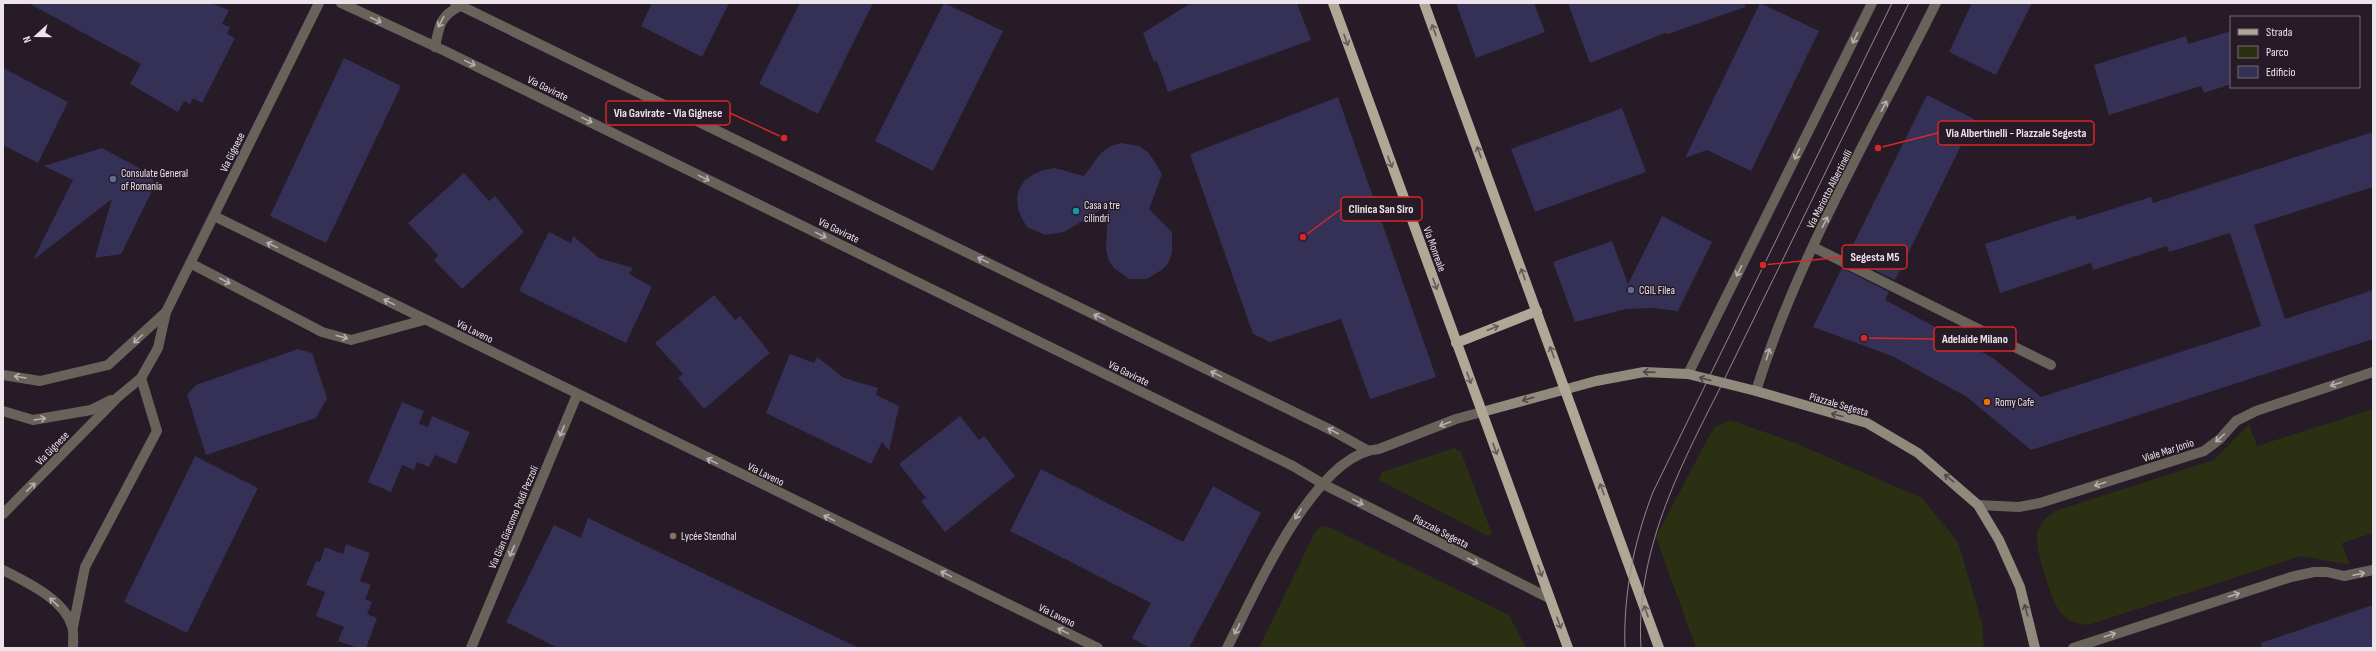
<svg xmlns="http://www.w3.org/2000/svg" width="2376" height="651" viewBox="0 0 2376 651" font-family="'Sofia Sans Condensed',sans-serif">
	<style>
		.green { fill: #2b3013 }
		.building { fill: #353055 }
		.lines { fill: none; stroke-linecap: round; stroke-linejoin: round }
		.lane { stroke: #67635b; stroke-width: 10 }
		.street { stroke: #67635b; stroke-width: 10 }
		.secondary { stroke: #908a7d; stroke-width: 10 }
		.primary { stroke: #b0a897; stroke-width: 10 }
		.tram { stroke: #928892; stroke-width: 1 }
		.oneway { stroke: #b7b0b1 }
		.oneway2 { stroke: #655a59 }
		.oneway3 { stroke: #514749 }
		.service-dot { fill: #5c6f8a; stroke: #271b27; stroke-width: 1.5 }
		.culture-dot { fill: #0f9aa8; stroke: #271b27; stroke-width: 1.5 }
		.food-dot { fill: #e8710a; stroke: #271b27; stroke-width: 1.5 }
		.education-dot { fill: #8d6e63; stroke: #271b27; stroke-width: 1.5 }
		.labels { text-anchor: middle; stroke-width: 3; stroke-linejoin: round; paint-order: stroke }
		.street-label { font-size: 11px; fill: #ece3eb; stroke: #271b27 }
		.poi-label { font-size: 11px; fill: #ece3eb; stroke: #271b27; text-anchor: start }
		.leader { fill: none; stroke: #d62828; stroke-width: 1.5 }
		.callout-dot { fill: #d62828; stroke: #271b27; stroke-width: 1.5 }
		.callout { fill: #271b27; stroke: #d62828; stroke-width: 1.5 }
		.callout-label { font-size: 12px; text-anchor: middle; font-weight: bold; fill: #ece3eb }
	</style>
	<rect width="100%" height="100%" fill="#271b27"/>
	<g class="green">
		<path d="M2373 409V533L2342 543 2350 565 2301 556 2088 625C2078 624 2068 622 2061 613 2052 603 2035 548 2037 535 2039 524 2046 517 2055 511L2214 460 2249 424 2257 446Z"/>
		<polygon points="1730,420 1793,442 1922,498 1958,542 1982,623 1984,648 1696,648 1656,537 1708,438 1715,427"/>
		<polygon points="1454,448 1461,452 1492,534 1488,536 1379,480 1382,472"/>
		<polygon points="1321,526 1329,527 1509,615 1526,648 1259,648 1315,532"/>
	</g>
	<g class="building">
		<polygon points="28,3 210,3 229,10 222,24 230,27 227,34 235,38 202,103 193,98 190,104 184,101 178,112 130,84 141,64"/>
		<polygon points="652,3 729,3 702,57 641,26"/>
		<polygon points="800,3 873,3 818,114 759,84"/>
		<polygon points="944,3 1003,31 933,171 875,141"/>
		<polygon points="1191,3 1297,3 1311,40 1168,92 1157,61 1154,62 1143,33"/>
		<polygon points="1456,3 1534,3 1545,32 1476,58"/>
		<polygon points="1568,3 1745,3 1745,7 1668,34 1665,33 1590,63"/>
		<polygon points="1760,3 1819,31 1751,171 1707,150 1685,158"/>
		<polygon points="1972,3 2032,3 1996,75 1949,52"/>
		<polygon points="2231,31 2231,84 2204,93 2201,86 2109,115 2094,65 2186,36 2188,44"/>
		<polygon points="344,58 401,86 326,243 270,216"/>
		<polygon points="3,68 68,102 38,163 3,145"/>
		<polygon points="1927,95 1974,119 1895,280 1847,257"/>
		<polygon points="1338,97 1436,377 1370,399 1341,319 1270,342 1253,334 1190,154"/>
		<polygon points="1622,108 1646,172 1535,212 1511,149"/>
		<polygon points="2373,132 2373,187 2254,225 2285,319 2373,290 2373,339 2031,450 1967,397 1892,356 1813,327 1842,268 1889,292 1885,300 1993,358 2041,397 2261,326 2230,233 2169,252 2167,246 2093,270 2091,263 2000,293 1985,244 2075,215 2077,220 2151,197 2153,203"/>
		<polygon points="1121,143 1139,146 1149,153 1162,174 1149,209 1172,232 1172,252 1169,262 1163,269 1147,279 1129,279 1114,268 1108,259 1106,249 1108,206 1064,232 1045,235 1027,227 1021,217 1018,208 1017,198 1019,189 1025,180 1034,174 1043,170 1055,168 1084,176 1101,153 1111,146"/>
		<polygon points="102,148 150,174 155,185 121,254 95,258 112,199 33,260 73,180 44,166"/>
		<polygon points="464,173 489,201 495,196 524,232 462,289 434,260 438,255 408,223"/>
		<polygon points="1662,216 1712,242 1678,311 1653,308 1626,309 1575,322 1553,262 1612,241 1628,284"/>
		<polygon points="549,232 571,243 573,236 599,258 633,268 629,274 652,287 626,343 519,291"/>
		<polygon points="714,295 735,320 740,316 770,353 704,409 678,378 683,374 655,343"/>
		<polygon points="298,349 312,353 327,398 316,418 206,455 187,395 196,385"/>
		<polygon points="790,354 814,363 817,357 844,378 878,388 876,395 899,406 889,451 882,442 871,464 766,413"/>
		<polygon points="402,402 424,411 419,424 428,427 432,416 470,432 456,464 435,455 429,467 417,462 414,470 402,465 391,492 368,482"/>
		<polygon points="960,416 979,440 984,436 1015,476 945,532 921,501 926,498 899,464"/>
		<polygon points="195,456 258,488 187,633 124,602"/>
		<polygon points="1041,469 1183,542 1213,486 1261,513 1189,648 1150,648 1132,638 1151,603 1010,531"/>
		<polygon points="588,518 859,648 558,648 506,622 554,525 581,538"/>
		<polygon points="346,544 370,553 360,581 371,585 365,599 372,602 367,614 377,618 366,648 358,648 338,641 344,627 316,616 325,592 306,585 316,561 320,562 325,547 343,554"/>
		<polygon points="2373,605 2373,648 2262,648 2261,643"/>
	</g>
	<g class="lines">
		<g class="lane">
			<polyline points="1813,247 2051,365"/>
			<path d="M3 570C26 582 64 599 72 626 74 632 73 642 73 648"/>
		</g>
		<g class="street">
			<polyline points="341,3 445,51 1293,466 1323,484 1549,598"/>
			<polyline points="455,3 1333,431 1367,450"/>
			<path d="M435 47C439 26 440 16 460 6"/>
			<polyline points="214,216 1098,648"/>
			<polyline points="190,263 322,332 351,340 424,320"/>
			<polyline points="1688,374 1872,3"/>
			<polyline points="3,375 40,381 108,365 166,312"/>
			<path d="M1756 391C1798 255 1873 130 1936 3"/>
			<polyline points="3,411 33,420 91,410 111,400"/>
			<polyline points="1978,505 2019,507 2040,503 2204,451 2220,439 2236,421 2256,411 2373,372"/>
			<polyline points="3,514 118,397 141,378 158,348 166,312 319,3"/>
			<polyline points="73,627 85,567 157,431 141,378"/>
			<polyline points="471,648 577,395"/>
			<path d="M1227 648C1254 596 1314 453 1379 449L1456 419 1482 412"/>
			<polyline points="2073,648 2291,577 2314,572 2327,572 2344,576 2373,570"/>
		</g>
		<polyline class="secondary" points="1482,412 1596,381 1644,372 1688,374 1756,391 1867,423 1918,453 1978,505 1999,540 2020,587 2035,648"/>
		<g class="primary">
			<polyline points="1333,3 1568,648"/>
			<polyline points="1424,3 1659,648"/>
			<polyline points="1456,343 1537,311"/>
		</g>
		<g class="tram">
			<path d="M1625 648C1623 595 1634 541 1653 492L1892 3"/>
			<path d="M1641 648C1635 553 1679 469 1720 388 1735 358 1749 328 1764 298 1812 200 1860 101 1909 3"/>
		</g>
	</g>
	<defs><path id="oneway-shaft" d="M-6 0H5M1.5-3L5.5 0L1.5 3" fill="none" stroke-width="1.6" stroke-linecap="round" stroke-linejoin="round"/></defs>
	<g class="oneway">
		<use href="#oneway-shaft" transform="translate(376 20) rotate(25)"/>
		<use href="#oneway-shaft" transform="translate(441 22) rotate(118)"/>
		<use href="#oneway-shaft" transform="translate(1855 38) rotate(116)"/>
		<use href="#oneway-shaft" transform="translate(470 63) rotate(26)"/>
		<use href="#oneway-shaft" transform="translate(1884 106) rotate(-63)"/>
		<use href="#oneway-shaft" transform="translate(587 120) rotate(26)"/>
		<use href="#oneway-shaft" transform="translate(1797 154) rotate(116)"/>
		<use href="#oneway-shaft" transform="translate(704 178) rotate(26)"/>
		<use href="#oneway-shaft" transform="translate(1825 222) rotate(-63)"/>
		<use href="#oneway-shaft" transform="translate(821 235) rotate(26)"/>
		<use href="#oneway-shaft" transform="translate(272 245) rotate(-154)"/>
		<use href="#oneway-shaft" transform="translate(983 260) rotate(-154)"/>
		<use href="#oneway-shaft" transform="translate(1739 271) rotate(116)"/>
		<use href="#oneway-shaft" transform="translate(225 281) rotate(27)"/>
		<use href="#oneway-shaft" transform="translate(389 302) rotate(-154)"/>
		<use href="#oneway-shaft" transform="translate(1099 317) rotate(-154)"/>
		<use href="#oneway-shaft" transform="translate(342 337) rotate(15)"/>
		<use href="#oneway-shaft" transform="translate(138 339) rotate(138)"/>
		<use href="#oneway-shaft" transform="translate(1768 354) rotate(-73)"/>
		<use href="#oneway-shaft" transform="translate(1216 374) rotate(-154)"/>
		<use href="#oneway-shaft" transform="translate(20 377) rotate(-171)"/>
		<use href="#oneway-shaft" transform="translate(2336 384) rotate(162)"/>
		<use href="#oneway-shaft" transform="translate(40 419) rotate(-9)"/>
		<use href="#oneway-shaft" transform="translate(1445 424) rotate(159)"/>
		<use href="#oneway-shaft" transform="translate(562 431) rotate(113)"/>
		<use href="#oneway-shaft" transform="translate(1333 431) rotate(-153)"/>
		<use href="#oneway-shaft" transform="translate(2220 438) rotate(138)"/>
		<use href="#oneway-shaft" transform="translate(712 461) rotate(-154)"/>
		<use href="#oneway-shaft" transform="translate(2100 484) rotate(162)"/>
		<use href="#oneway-shaft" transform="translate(31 487) rotate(-44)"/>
		<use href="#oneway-shaft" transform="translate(1358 502) rotate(27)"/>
		<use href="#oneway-shaft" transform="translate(1298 514) rotate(121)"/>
		<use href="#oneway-shaft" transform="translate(829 518) rotate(-154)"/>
		<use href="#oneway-shaft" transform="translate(512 551) rotate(113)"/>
		<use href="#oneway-shaft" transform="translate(1473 561) rotate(27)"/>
		<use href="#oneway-shaft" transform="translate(946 574) rotate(-154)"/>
		<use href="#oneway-shaft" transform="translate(2359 574) rotate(-12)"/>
		<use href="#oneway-shaft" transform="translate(2234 595) rotate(-18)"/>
		<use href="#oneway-shaft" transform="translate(54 602) rotate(-136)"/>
		<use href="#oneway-shaft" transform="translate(1237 629) rotate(117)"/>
		<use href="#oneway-shaft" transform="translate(1063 631) rotate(-154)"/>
		<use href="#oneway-shaft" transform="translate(2110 635) rotate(-18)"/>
	</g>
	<g class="oneway2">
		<use href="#oneway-shaft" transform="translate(1434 30) rotate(-110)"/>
		<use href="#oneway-shaft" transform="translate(1346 40) rotate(70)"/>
		<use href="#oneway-shaft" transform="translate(1479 152) rotate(-110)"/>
		<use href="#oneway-shaft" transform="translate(1390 162) rotate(70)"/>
		<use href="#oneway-shaft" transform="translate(1523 274) rotate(-110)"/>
		<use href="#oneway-shaft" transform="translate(1435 284) rotate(70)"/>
		<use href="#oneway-shaft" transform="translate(1493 328) rotate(-21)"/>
		<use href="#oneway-shaft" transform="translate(1552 352) rotate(-110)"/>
		<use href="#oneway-shaft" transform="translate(1469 378) rotate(70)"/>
		<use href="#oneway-shaft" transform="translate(1495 449) rotate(70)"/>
		<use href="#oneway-shaft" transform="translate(1602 489) rotate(-110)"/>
		<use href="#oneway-shaft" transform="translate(1540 571) rotate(70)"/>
		<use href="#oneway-shaft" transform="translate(1646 611) rotate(-110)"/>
		<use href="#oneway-shaft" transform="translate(1559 623) rotate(70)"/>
	</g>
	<g class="oneway3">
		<use href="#oneway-shaft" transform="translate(1649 372) rotate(-178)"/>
		<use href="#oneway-shaft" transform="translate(1705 379) rotate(-165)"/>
		<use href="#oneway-shaft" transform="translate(1528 399) rotate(164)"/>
		<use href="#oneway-shaft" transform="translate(1837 415) rotate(-165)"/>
		<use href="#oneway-shaft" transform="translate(1949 478) rotate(-141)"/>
		<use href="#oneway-shaft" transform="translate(2026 610) rotate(-105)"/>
	</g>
	<g class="service-dot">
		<circle cx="113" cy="179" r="4"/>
		<circle cx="1631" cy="290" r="4"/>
	</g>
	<circle class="culture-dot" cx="1076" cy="211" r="4"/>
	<circle class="food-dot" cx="1987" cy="402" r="4"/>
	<circle class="education-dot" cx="673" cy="536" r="4"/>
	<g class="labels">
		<g class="street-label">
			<text transform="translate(548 88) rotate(26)" y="4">Via Gavirate</text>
			<text transform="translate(232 152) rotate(-64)" y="4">Via Gignese</text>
			<text transform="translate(1829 189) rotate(-63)" y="4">Via Mariotto Albertinelli</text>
			<text transform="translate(839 230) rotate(26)" y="4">Via Gavirate</text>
			<text transform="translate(1435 249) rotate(70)" y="4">Via Monreale</text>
			<text transform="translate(475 331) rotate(26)" y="4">Via Laveno</text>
			<text transform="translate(1129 373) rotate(26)" y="4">Via Gavirate</text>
			<text transform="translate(1839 404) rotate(16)" y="4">Piazzale Segesta</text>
			<text transform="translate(52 448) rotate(-46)" y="4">Via Gignese</text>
			<text transform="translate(2168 450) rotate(-18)" y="4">Viale Mar Jonio</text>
			<text transform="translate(766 474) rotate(26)" y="4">Via Laveno</text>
			<text transform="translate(513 517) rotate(-67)" y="4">Via Gian Giacomo Poldi Pezzoli</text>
			<text transform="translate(1441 531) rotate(27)" y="4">Piazzale Segesta</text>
			<text transform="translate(1057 615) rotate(26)" y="4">Via Laveno</text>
		</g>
		<g class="poi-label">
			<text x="121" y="177">Consulate General<tspan x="121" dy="13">of Romania</tspan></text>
			<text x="1084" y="209">Casa a tre<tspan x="1084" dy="13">cilindri</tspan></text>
			<text x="1639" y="294">CGIL Filea</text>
			<text x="1995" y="406">Romy Cafe</text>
			<text x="681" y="540">Lycée Stendhal</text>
		</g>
	</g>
	<path class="leader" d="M784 138L730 113M1878 148L1938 133M1303 237L1341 209M1763 265L1842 257M1864 338L1934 339"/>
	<g class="callout-dot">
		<circle cx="784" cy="138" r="4"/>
		<circle cx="1878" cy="148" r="4"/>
		<circle cx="1303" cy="237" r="4"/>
		<circle cx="1763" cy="265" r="4"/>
		<circle cx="1864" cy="338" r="4"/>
	</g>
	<g class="callout">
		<rect x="606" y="101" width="124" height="24" rx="4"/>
		<rect x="1938" y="121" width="156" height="24" rx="4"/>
		<rect x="1341" y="197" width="81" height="24" rx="4"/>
		<rect x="1842" y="245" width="65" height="24" rx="4"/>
		<rect x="1934" y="327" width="82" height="24" rx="4"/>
	</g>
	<g class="callout-label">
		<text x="668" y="117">Via Gavirate - Via Gignese</text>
		<text x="2016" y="137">Via Albertinelli - Piazzale Segesta</text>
		<text x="1381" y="213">Clinica San Siro</text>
		<text x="1875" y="261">Segesta M5</text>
		<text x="1975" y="343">Adelaide Milano</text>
	</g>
	<rect width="2376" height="651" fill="none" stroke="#ece3eb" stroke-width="8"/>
	<rect x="2230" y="16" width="130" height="72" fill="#271b27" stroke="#766b75"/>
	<rect x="2238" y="29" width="20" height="6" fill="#b0a897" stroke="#766b75"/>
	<text x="2266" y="36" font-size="12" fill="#ece3eb">Strada</text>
	<rect x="2238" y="46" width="20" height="12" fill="#2b3013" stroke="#766b75"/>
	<text x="2266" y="56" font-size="12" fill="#ece3eb">Parco</text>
	<rect x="2238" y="66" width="20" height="12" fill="#353055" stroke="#766b75"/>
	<text x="2266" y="76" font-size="12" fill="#ece3eb">Edificio</text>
	<g transform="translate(36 36) rotate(249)" stroke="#271b27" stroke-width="3" paint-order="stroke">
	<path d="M0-3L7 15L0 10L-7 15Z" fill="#ece3eb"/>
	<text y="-6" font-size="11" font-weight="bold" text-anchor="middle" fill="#ece3eb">N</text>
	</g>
</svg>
